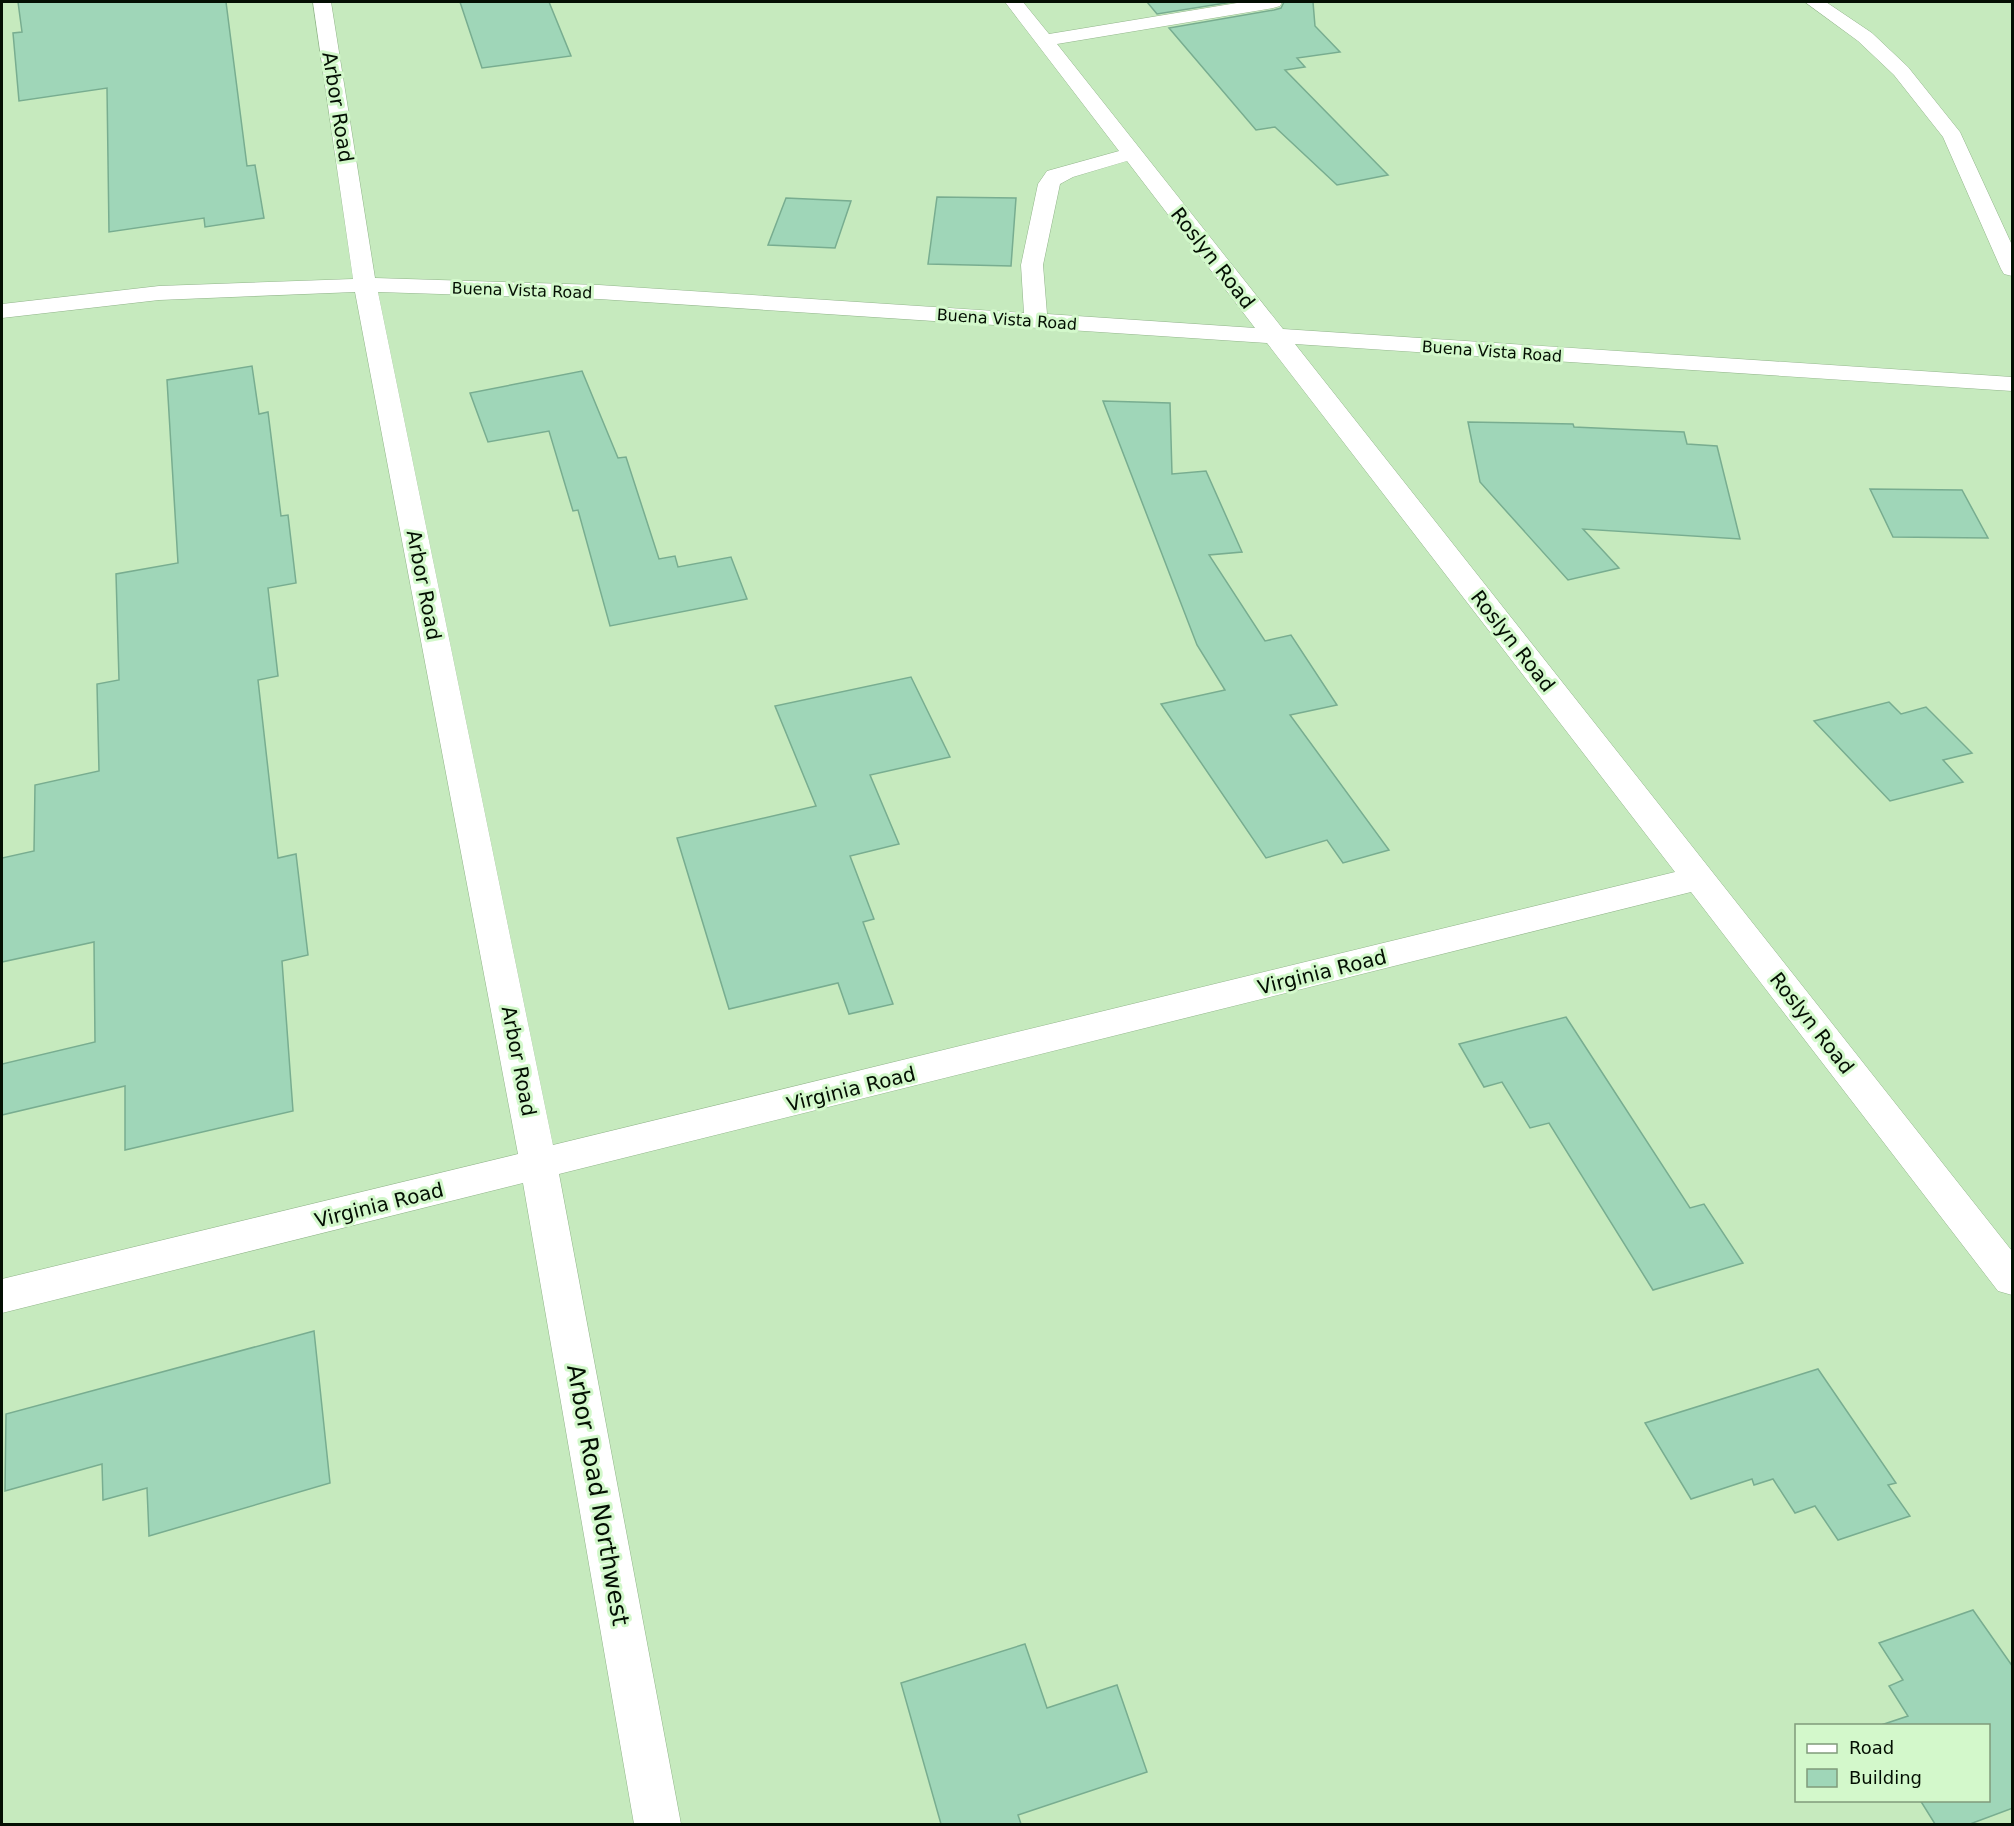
<svg xmlns="http://www.w3.org/2000/svg" width="2014" height="1826" viewBox="0 0 2014 1826" font-family="'DejaVu Sans',sans-serif">
	<style>
		.building { fill: #9fd6b8; stroke: #78ad90; stroke-width: 1.5 }
		.lines { fill: none; stroke-linecap: round; stroke-linejoin: round }
		.minor-casing { stroke: #91b48a; stroke-width: 1 }
		.minor { fill: #fff; fill-rule: evenodd }
		.labels { text-anchor: middle; stroke-width: 6; stroke-linejoin: round; paint-order: stroke }
		.far-street-label { font-size: 16px; fill: #040f03; stroke: #d3f8cb }
		.street-label { font-size: 20px; fill: #040f03; stroke: #d3f8cb }
		.near-street-label { font-size: 24px; fill: #040f03; stroke: #d3f8cb }
	</style>
	<rect width="100%" height="100%" fill="#c6eabe"/>
	<g class="building">
		<polygon points="18,2 226,2 247,166 255,165 264,218 205,227 204,218 109,232 107,88 19,101 13,33 22,32"/>
		<polygon points="460,2 549,2 571,56 482,68"/>
		<polygon points="1147,2 1232,2 1157,14"/>
		<polygon points="1284,2 1313,2 1315,26 1340,52 1297,58 1305,67 1285,70 1388,175 1337,185 1275,127 1256,130 1169,28 1274,10 1281,8"/>
		<polygon points="937,197 1016,198 1011,266 928,264"/>
		<polygon points="786,198 851,201 835,248 768,245"/>
		<polygon points="252,366 259,414 268,412 281,516 288,515 296,583 268,588 278,676 258,680 278,858 296,854 308,955 282,961 293,1111 125,1150 125,1086 2,1115 2,1064 95,1042 94,942 2,962 2,858 34,851 35,785 99,771 97,684 119,680 116,574 178,563 167,380"/>
		<polygon points="582,371 618,458 626,457 659,559 675,556 678,567 731,557 747,599 610,626 578,510 573,511 549,431 488,442 470,393"/>
		<polygon points="1103,401 1170,403 1172,474 1206,471 1242,552 1209,555 1265,641 1291,635 1337,705 1290,715 1389,850 1343,863 1327,840 1266,858 1161,704 1225,690 1197,645"/>
		<polygon points="1468,422 1573,424 1574,427 1684,432 1687,444 1717,446 1740,539 1583,529 1619,568 1568,580 1480,482"/>
		<polygon points="1870,489 1962,490 1988,538 1893,537"/>
		<polygon points="911,677 950,757 870,775 899,844 850,856 874,919 863,922 893,1004 849,1014 838,983 729,1009 677,838 816,806 775,706"/>
		<polygon points="1889,702 1901,714 1926,707 1972,753 1943,760 1963,782 1890,801 1814,721"/>
		<polygon points="1566,1017 1690,1208 1704,1204 1743,1263 1653,1290 1549,1123 1530,1128 1502,1082 1484,1087 1459,1044"/>
		<polygon points="314,1331 330,1483 149,1536 147,1488 103,1500 102,1464 5,1491 6,1414"/>
		<polygon points="1818,1369 1896,1483 1888,1485 1910,1516 1838,1540 1815,1506 1795,1513 1773,1479 1754,1485 1752,1479 1691,1499 1645,1423"/>
		<polygon points="1973,1610 2013,1667 2013,1808 1970,1824 1935,1824 1920,1800 1989,1800 1989,1725 1881,1725 1908,1716 1889,1686 1903,1680 1879,1643"/>
		<polygon points="1025,1644 1047,1708 1117,1685 1147,1772 1018,1815 1021,1824 941,1824 901,1683"/>
	</g>
	<g class="lines">
		<defs>
			<g id="minor">
				<path d="M313 2H331L375 278 599 285 1024 313 1021 265 1038 184 1047 171 1119 151 1005 2H1023L1049 34 1243 2H1282L1280 6 1273 8 1057 44 1283 329 2012 377V391L1295 344 2012 1251V1295L1998 1291 1691 892 559 1174 681 1824H634L523 1183 2 1313V1279L518 1154 355 292 159 300 2 318V304L159 286 353 279ZM1127 161 1255 328 1047 314 1043 265 1060 184 1073 177ZM378 292 599 299 1267 343 1675 872 553 1145Z"/>
				<polygon points="1805,2 1826,2 1872,33 1908,67 1960,132 2012,245 2012,276 2004,274 2001,269 1943,137 1894,75 1858,41"/>
			</g>
		</defs>
		<use href="#minor" class="minor-casing"/>
		<use href="#minor" class="minor"/>
	</g>
	<g class="labels">
		<g class="far-street-label">
			<text transform="translate(522 290) rotate(2)" y="6">Buena Vista Road</text>
			<text transform="translate(1007 319) rotate(4)" y="6">Buena Vista Road</text>
			<text transform="translate(1492 351) rotate(4)" y="6">Buena Vista Road</text>
		</g>
		<g class="street-label">
			<text transform="translate(338 107) rotate(81)" y="7">Arbor Road</text>
			<text transform="translate(1213 258) rotate(52)" y="7">Roslyn Road</text>
			<text transform="translate(424 585) rotate(79)" y="7">Arbor Road</text>
			<text transform="translate(1513 641) rotate(52)" y="7">Roslyn Road</text>
			<text transform="translate(1322 972) rotate(-14)" y="7">Virginia Road</text>
			<text transform="translate(1812 1023) rotate(52)" y="7">Roslyn Road</text>
			<text transform="translate(519 1061) rotate(79)" y="7">Arbor Road</text>
			<text transform="translate(851 1089) rotate(-14)" y="7">Virginia Road</text>
			<text transform="translate(379 1205) rotate(-14)" y="7">Virginia Road</text>
		</g>
		<g class="near-street-label">
			<text transform="translate(598 1495) rotate(80)" y="8">Arbor Road Northwest</text>
		</g>
	</g>
	<rect width="2014" height="1826" fill="none" stroke="#040f03" stroke-width="6"/>
	<rect x="1795" y="1724" width="195" height="78" fill="#d3f8cb" stroke="#809b7b" stroke-width="1.5"/>
	<rect x="1807" y="1744" width="30" height="9" fill="#ffffff" stroke="#809b7b" stroke-width="1.5"/>
	<text x="1849" y="1754" font-size="18" fill="#040f03">Road</text>
	<rect x="1807" y="1769" width="30" height="18" fill="#9fd6b8" stroke="#809b7b" stroke-width="1.5"/>
	<text x="1849" y="1784" font-size="18" fill="#040f03">Building</text>
</svg>
